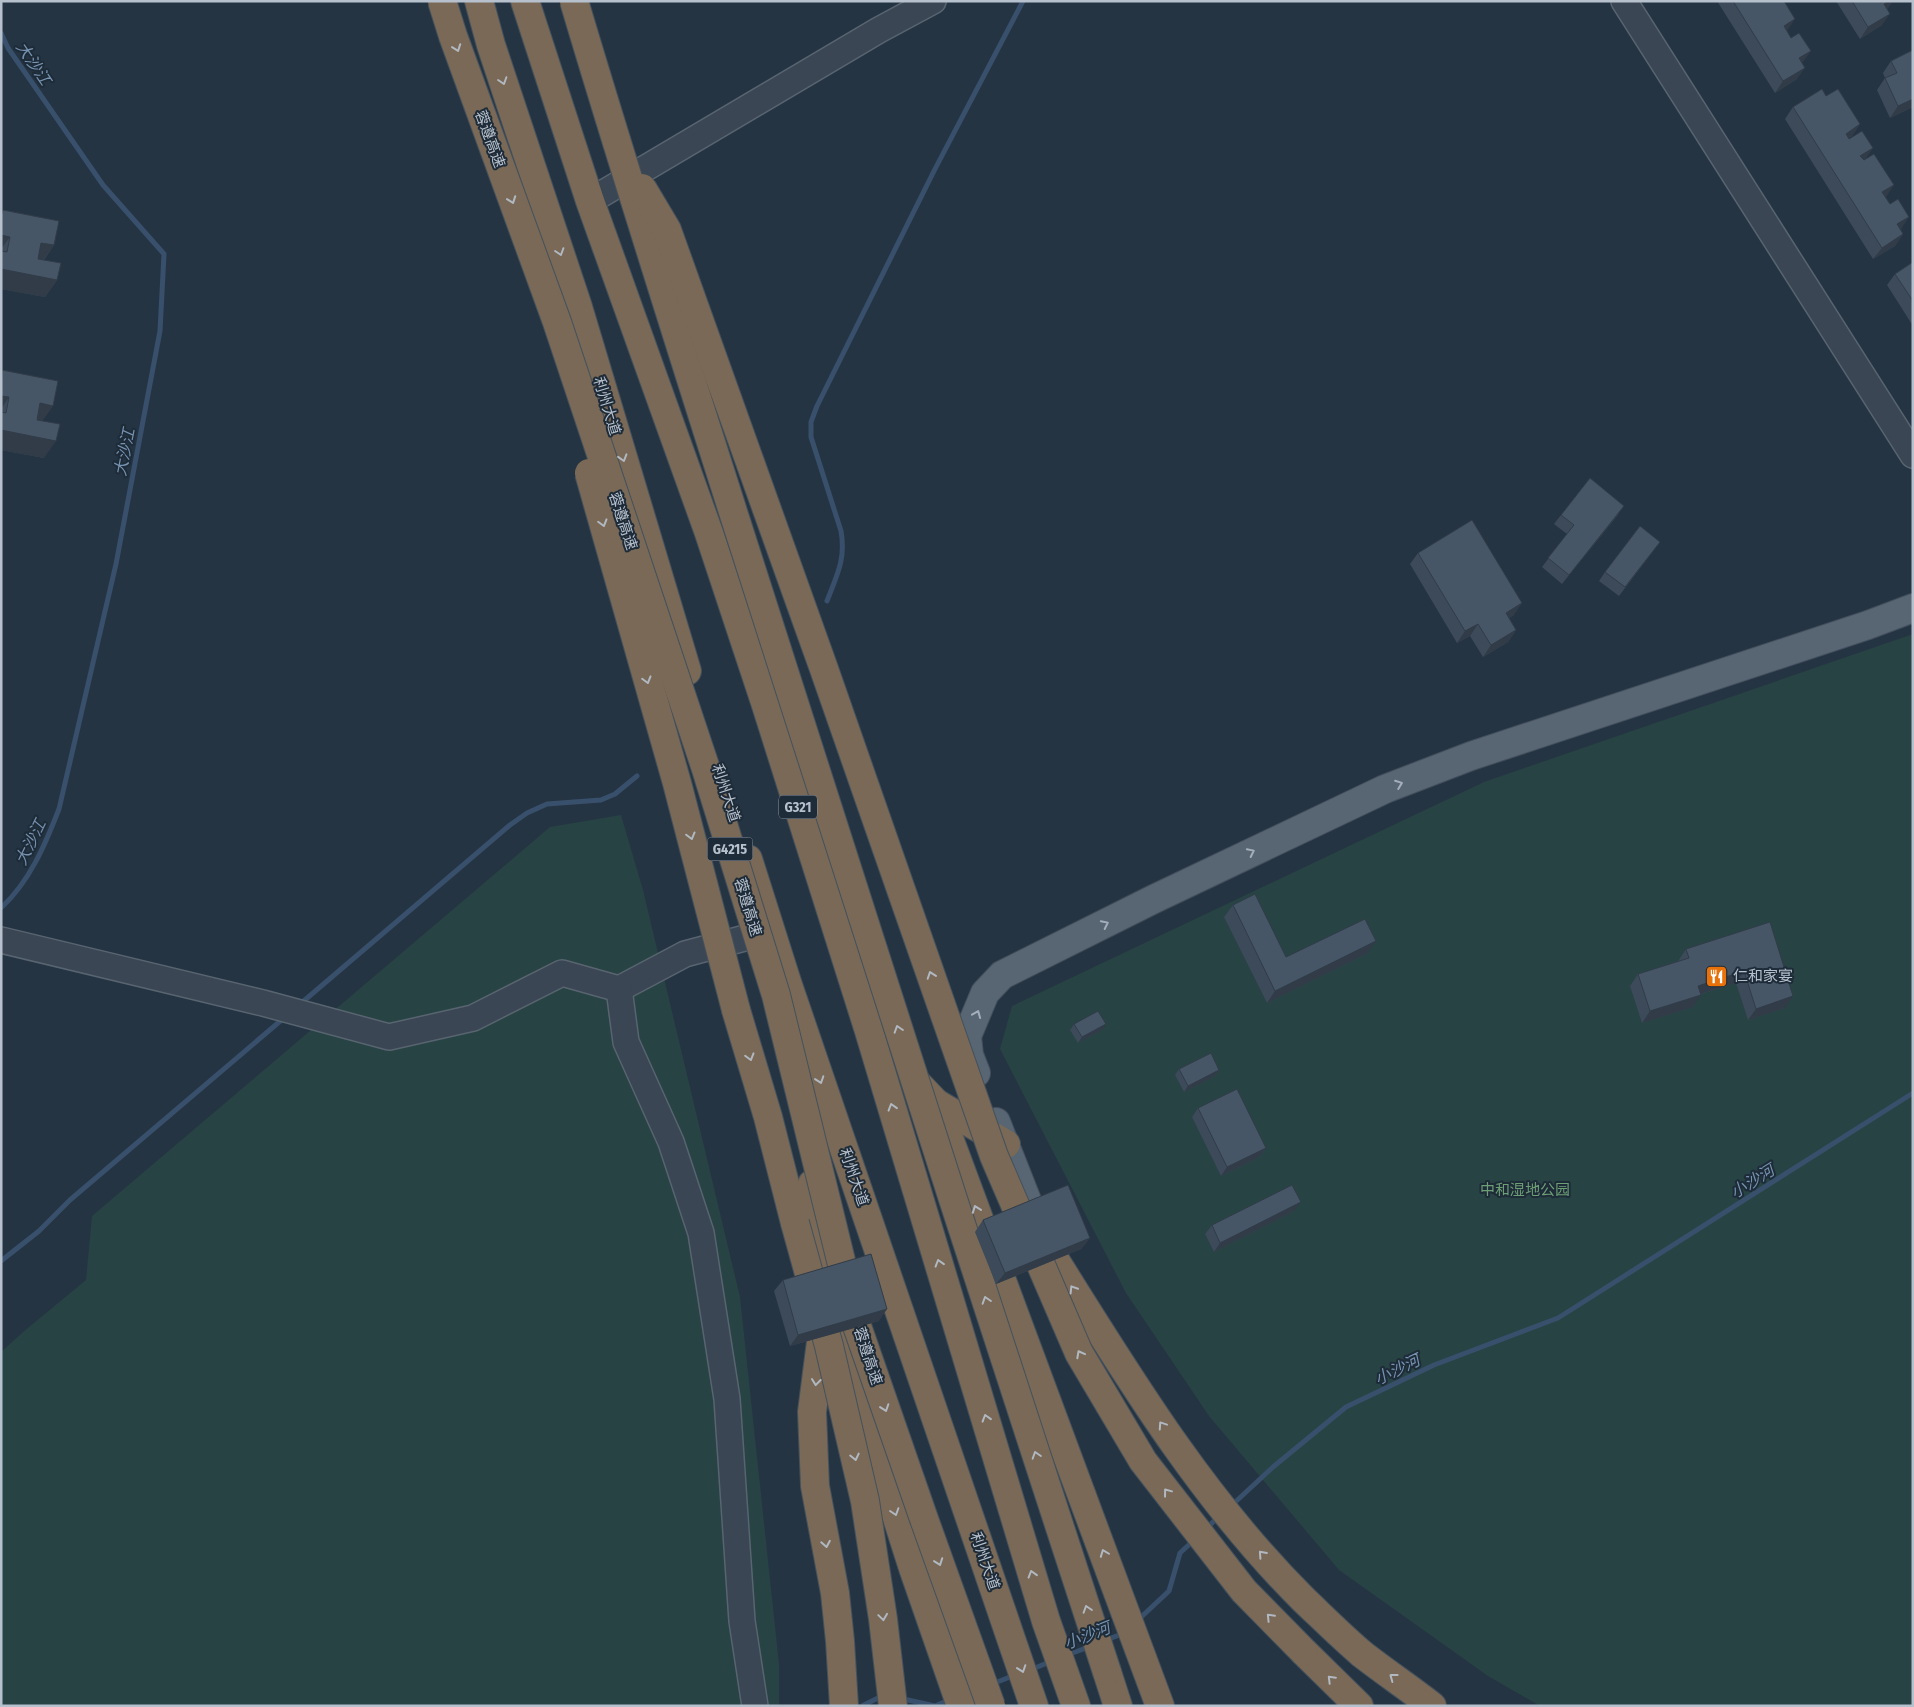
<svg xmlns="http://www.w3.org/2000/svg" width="1914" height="1707" viewBox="0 0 1914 1707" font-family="'Fira Sans Condensed','Noto Sans SC',sans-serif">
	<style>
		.green { fill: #274344 }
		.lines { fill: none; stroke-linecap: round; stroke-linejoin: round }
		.stream { stroke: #38506b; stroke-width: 5 }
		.minor-casing { stroke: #586470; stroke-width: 28 }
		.major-casing { stroke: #434f5c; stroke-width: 30 }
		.highway-casing { stroke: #44515d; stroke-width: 30 }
		.minor { stroke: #3a4653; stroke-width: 25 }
		.major { stroke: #586573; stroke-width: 28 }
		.highway { stroke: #796956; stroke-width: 28 }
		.highway-bridge-casing { stroke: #44515d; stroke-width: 30; stroke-linecap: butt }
		.highway-bridge { stroke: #796956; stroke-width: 28 }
		.wall { fill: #3c4a59 }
		.shaded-wall { fill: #313c48 }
		.building { fill: #465667; stroke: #313c48 }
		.oneway { stroke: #b1b8c1 }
		.oneway2 { stroke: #a4afbb }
		.labels { text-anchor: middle; stroke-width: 4; stroke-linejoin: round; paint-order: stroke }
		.shield { fill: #1e2b38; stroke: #8994a0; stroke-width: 1 }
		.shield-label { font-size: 14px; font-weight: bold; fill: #b7c1cd }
		.street-label { font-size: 15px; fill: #b7c1cd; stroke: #1e2b38 }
		.poi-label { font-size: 15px; fill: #b7c1cd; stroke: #1e2b38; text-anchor: start }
		.park-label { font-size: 15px; fill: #6d9f75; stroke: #1e2b38 }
		.water-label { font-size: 16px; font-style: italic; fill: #7693b1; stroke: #1e2b38 }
	</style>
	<rect width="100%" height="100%" fill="#253443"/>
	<g class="green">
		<polygon points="1913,634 1913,1706 1540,1706 1488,1676 1339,1570 1209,1416 1126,1293 1000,1049 1012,1006 1484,782"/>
		<polygon points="621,815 643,890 740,1297 779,1664 779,1706 1,1706 1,1352 23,1332 86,1280 92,1216 550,827"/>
	</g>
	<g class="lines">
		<g class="stream">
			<path d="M1 33 8 48 103 185 164 254 160 331 116 564 59 809C45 845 30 881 1 908"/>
			<path d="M827 601C837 575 846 559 841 531L811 437V422L817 406 935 169 1023 1"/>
			<polyline points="299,1005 510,825 527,813 547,804 601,800 615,794 637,776"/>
			<polyline points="1,1261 39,1231 70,1200 285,1017"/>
			<polyline points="1231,1506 1273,1467 1346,1407 1434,1365 1558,1318 1913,1093"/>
			<polyline points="1206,1529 1219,1516"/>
			<polyline points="1138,1620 1169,1591 1180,1553 1194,1540"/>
			<polyline points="1104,1641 1124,1633"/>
			<polyline points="1067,1655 1089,1647"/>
			<polyline points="1030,1670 1052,1661"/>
			<polyline points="992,1684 1015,1675"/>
			<polyline points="899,1698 935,1706 949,1700"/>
			<polyline points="862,1706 884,1695"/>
		</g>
		<defs>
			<g id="minor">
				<polyline points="1624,1 1913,455"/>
				<polyline points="590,201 879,30 933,1"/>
				<polyline points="1,940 263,1003 389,1037 473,1018 562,973 619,989 685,954 771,931"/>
				<polyline points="619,989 626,1042 671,1142 701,1233 727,1399 742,1621 755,1706"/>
			</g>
			<g id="major">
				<polyline points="976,1073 969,1055 967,1036 985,993 1002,975 1154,899 1385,789 1471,756 1868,625 1913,608"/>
				<polyline points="996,1122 1035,1221"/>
			</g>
			<g id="highway">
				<polyline points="479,1 491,45 578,307 687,671"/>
				<polyline points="525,1 590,201 709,533 765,702 869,1031 1046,1621 1076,1706"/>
				<polyline points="748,859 787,982 1034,1706"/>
				<polyline points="736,1010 768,1117 795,1223"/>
				<polyline points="915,1081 936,1103 1160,1706"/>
				<polyline points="936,1103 1006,1144"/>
				<polyline points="812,1184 827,1299 913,1568 961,1706"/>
				<path d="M1042 1239C1121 1365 1198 1495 1304 1600 1323 1618 1342 1637 1362 1654 1385 1672 1409 1688 1432 1706"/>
				<polyline points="823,1326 812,1412 815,1486 835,1593 840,1641 844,1706"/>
				<polyline points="1304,1652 1359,1706"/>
				<polyline points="1107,1672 1118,1706"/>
			</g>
		</defs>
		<use href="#minor" class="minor-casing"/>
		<use href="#major" class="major-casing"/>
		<use href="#highway" class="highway-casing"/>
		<use href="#minor" class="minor"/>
		<use href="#major" class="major"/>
		<use href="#highway" class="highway"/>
		<defs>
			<g id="highway-bridge">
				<polyline points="442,1 453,36 557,322 706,769 776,995 857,1326 924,1519 991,1706"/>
				<path d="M574 1C625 173 680 344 734 515 856 901 981 1287 1107 1672"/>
				<polyline points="642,188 667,230 824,669 994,1156 1079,1353 1143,1461 1244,1591 1304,1652"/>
				<polyline points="589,473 677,783 736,1010"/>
				<polyline points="795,1223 829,1346 865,1501 883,1619 893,1706"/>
			</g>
		</defs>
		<use href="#highway-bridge" class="highway-bridge-casing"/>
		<use href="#highway-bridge" class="highway-bridge"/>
	</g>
	<g class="wall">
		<polygon points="1717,1 1784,1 1787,31 1802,63 1797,79 1775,93"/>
		<polygon points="1836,1 1893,1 1887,9 1882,25 1860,39"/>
		<polygon points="1913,50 1913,107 1890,118 1877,90 1885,78 1883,73 1891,61"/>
		<polygon points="1826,96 1860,124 1852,136 1849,138 1864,160 1885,197 1903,234 1895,246 1873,259 1785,119 1793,107"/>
		<polygon points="3,210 54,245 44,260 57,280 45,297 1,289 1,212"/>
		<polygon points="1913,262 1913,326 1887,285 1895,274"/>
		<polygon points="1,371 42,421 44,458 1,450"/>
		<polygon points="1561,515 1618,515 1562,584 1542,567 1567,534 1554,524"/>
		<polygon points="1660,542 1619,596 1599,581 1605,572"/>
		<polygon points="1418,553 1514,615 1509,618 1516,630 1508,642 1483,657 1470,636 1457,643 1410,564"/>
		<polygon points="1233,905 1286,957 1368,953 1267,1003 1224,917"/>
		<polygon points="1770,922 1785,1008 1748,1020 1736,983 1701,994 1693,1007 1642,1023 1630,986 1638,974 1678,961 1686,949"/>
		<polygon points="1074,1024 1102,1030 1078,1043 1070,1030"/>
		<polygon points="1179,1069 1219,1070 1215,1076 1184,1092 1175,1075"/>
		<polygon points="1198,1108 1266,1148 1259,1157 1221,1176 1192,1117"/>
		<polygon points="1294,1211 1214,1252 1205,1234 1212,1225"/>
		<polygon points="983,1220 1090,1238 1081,1249 996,1284 975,1232"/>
		<polygon points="783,1280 879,1321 790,1346 774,1291"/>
	</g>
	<g class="shaded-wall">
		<polygon points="1889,1 1893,1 1887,9 1884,4"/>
		<polygon points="1890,14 1882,25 1860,39 1868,27"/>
		<polygon points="1795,19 1787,31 1784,26"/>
		<polygon points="1811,51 1802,63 1791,70 1799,58"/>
		<polygon points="1805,68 1797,79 1775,93 1783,81"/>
		<polygon points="1913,99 1913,107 1890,118 1898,106"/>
		<polygon points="1860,124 1852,136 1837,145 1846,134"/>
		<polygon points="1873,148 1865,160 1860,156"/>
		<polygon points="1894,185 1886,197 1874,204 1882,192"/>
		<polygon points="1909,217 1901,229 1889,236 1897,224"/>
		<polygon points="1903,234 1895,246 1873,259 1882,248"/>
		<polygon points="1,235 10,237 1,249"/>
		<polygon points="41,243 54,245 42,262 29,260"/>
		<polygon points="1,269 57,280 45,297 1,289"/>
		<polygon points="1,396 9,397 1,409"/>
		<polygon points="40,403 53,406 41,423 28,421"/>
		<polygon points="1,430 56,441 44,458 1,450"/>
		<polygon points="1624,506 1618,515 1562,584 1569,575"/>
		<polygon points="1522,603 1514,615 1498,624 1506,613"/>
		<polygon points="1478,624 1470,636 1457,643 1465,631"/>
		<polygon points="1516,630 1508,642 1483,657 1491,645"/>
		<polygon points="1376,941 1368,953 1267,1003 1275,991"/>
		<polygon points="1744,971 1736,983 1690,997 1698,986"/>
		<polygon points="1701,995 1693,1007 1642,1023 1650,1011"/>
		<polygon points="1793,996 1785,1008 1748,1020 1756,1009"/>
		<polygon points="1106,1024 1102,1030 1078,1043 1082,1037"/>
		<polygon points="1219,1070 1215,1076 1184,1092 1188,1086"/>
		<polygon points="1266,1148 1259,1157 1221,1176 1227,1167"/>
		<polygon points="1301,1202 1294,1211 1214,1252 1220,1243"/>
		<polygon points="1090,1238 1081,1249 996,1284 1005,1273"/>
		<polygon points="887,1309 879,1321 790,1346 798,1335"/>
	</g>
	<g class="building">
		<polygon points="1733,1 1784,1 1795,19 1784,26 1791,38 1799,33 1811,51 1799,58 1805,68 1783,81"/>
		<polygon points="1852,1 1889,1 1884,4 1890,14 1868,27"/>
		<polygon points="1913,50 1913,99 1898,106 1885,78 1897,73 1891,61"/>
		<polygon points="1822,89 1826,96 1838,89 1860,124 1846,134 1849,139 1862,131 1873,148 1860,156 1864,160 1874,154 1894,185 1882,192 1890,204 1898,199 1909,217 1897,224 1903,234 1882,248 1793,107"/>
		<polygon points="3,210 59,221 54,245 41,243 38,259 61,263 57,280 1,269 1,251 7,252 10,237 1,235 1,217"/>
		<polygon points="1913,262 1913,301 1895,274"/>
		<polygon points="2,370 58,381 53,406 40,403 37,420 60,424 56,441 1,430 1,412 6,413 9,397 1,396"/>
		<polygon points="1590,478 1624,506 1569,575 1548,558 1574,525 1561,515"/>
		<polygon points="1472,520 1522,603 1506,613 1516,630 1491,645 1478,624 1465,631 1418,553"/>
		<polygon points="1640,526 1660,542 1625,587 1605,572"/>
		<polygon points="1255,894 1286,957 1365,919 1376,941 1275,991 1233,905"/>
		<polygon points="1770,922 1793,996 1756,1009 1744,971 1698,986 1701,995 1650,1011 1638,974 1689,958 1686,949"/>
		<polygon points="1098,1011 1106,1024 1082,1037 1074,1024"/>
		<polygon points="1211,1053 1219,1070 1188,1086 1179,1069"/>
		<polygon points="1237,1089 1266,1148 1227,1167 1198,1108"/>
		<polygon points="1068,1185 1090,1238 1005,1273 983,1220"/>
		<polygon points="1292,1185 1301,1202 1220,1243 1212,1225"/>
		<polygon points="871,1254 887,1309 798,1335 783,1280"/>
	</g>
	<defs><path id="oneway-chevron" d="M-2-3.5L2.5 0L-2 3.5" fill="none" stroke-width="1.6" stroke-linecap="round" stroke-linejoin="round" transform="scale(1.25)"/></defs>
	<g class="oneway">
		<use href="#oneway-chevron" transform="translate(457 48) rotate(70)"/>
		<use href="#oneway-chevron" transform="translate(503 81) rotate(72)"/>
		<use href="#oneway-chevron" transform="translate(512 200) rotate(70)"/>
		<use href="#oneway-chevron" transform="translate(560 252) rotate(72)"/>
		<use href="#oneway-chevron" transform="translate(623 458) rotate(73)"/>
		<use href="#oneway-chevron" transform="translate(603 523) rotate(74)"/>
		<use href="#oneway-chevron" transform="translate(647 680) rotate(74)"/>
		<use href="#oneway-chevron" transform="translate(691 836) rotate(75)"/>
		<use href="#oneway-chevron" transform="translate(931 975) rotate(-109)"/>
		<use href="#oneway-chevron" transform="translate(898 1029) rotate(-108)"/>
		<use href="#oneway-chevron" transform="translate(750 1057) rotate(74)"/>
		<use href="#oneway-chevron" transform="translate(820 1080) rotate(71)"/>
		<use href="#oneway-chevron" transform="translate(892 1107) rotate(-107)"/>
		<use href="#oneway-chevron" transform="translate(976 1209) rotate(-110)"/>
		<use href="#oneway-chevron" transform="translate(939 1263) rotate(-107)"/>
		<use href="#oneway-chevron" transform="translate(1073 1289) rotate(-122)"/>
		<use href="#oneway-chevron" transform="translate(986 1300) rotate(-108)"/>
		<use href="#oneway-chevron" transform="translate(1080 1354) rotate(-118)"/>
		<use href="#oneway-chevron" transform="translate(816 1382) rotate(97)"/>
		<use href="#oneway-chevron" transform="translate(885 1408) rotate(71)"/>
		<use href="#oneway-chevron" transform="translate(986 1418) rotate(-107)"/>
		<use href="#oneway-chevron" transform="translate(1162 1425) rotate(-124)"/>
		<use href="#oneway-chevron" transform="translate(1036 1455) rotate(-108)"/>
		<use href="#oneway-chevron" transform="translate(855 1457) rotate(77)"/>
		<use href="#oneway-chevron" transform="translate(1167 1492) rotate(-127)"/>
		<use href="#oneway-chevron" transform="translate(895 1512) rotate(72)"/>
		<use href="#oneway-chevron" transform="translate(826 1544) rotate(80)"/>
		<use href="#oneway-chevron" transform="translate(1104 1553) rotate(-111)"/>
		<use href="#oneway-chevron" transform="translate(1262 1554) rotate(-132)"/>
		<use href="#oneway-chevron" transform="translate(939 1562) rotate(70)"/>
		<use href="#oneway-chevron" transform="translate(1032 1574) rotate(-107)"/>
		<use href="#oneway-chevron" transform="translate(1087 1609) rotate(-108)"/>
		<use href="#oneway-chevron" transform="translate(883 1617) rotate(82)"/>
		<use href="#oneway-chevron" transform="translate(1270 1617) rotate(-134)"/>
		<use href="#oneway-chevron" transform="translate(1022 1669) rotate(71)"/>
		<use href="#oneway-chevron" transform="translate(1393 1677) rotate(-143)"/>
		<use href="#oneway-chevron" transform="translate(1331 1679) rotate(-135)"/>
	</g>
	<g class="oneway2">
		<use href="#oneway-chevron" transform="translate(1399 784) rotate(-21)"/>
		<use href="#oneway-chevron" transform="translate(1251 852) rotate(-26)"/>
		<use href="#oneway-chevron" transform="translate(1105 924) rotate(-26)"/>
		<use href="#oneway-chevron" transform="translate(977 1014) rotate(-68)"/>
	</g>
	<defs>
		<symbol id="restaurant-square" viewBox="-11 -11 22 22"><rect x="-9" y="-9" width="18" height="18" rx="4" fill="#e8710a" stroke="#1e2b38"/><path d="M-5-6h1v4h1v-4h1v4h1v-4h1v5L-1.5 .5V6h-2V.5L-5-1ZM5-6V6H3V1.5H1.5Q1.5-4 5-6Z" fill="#fff"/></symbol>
	</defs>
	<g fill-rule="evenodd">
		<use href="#restaurant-square" x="1704" y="964" width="25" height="25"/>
	</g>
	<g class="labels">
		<g class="shield">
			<rect x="779" y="795.5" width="38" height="23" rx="4"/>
			<rect x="707.5" y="837.5" width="45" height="23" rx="4"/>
		</g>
		<g class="shield-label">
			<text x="798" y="812">G321</text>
			<text x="730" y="854">G4215</text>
		</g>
		<g class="street-label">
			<text transform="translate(490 139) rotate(70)" y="5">蓉遵高速</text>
			<text transform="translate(607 406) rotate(73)" y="5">利州大道</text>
			<text transform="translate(623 521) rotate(72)" y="5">蓉遵高速</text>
			<text transform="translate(726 793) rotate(72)" y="5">利州大道</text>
			<text transform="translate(748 907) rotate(73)" y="5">蓉遵高速</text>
			<text transform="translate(854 1177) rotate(71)" y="5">利州大道</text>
			<text transform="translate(868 1356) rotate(72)" y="5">蓉遵高速</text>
			<text transform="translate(985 1561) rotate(71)" y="5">利州大道</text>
		</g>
		<g class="poi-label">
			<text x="1733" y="981">仁和家宴</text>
		</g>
		<g class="park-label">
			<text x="1525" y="1195">中和湿地公园</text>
		</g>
		<g class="water-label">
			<text transform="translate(34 63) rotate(56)" y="6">大沙江</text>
			<text transform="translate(124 452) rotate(-79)" y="6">大沙江</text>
			<text transform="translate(30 842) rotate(-64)" y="6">大沙江</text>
			<text transform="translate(1752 1181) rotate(-32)" y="6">小沙河</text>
			<text transform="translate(1397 1369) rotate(-26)" y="6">小沙河</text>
			<text transform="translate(1087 1635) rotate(-21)" y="6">小沙河</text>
		</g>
	</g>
	<rect width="1914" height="1707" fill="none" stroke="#b7c1cd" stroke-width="5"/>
</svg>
